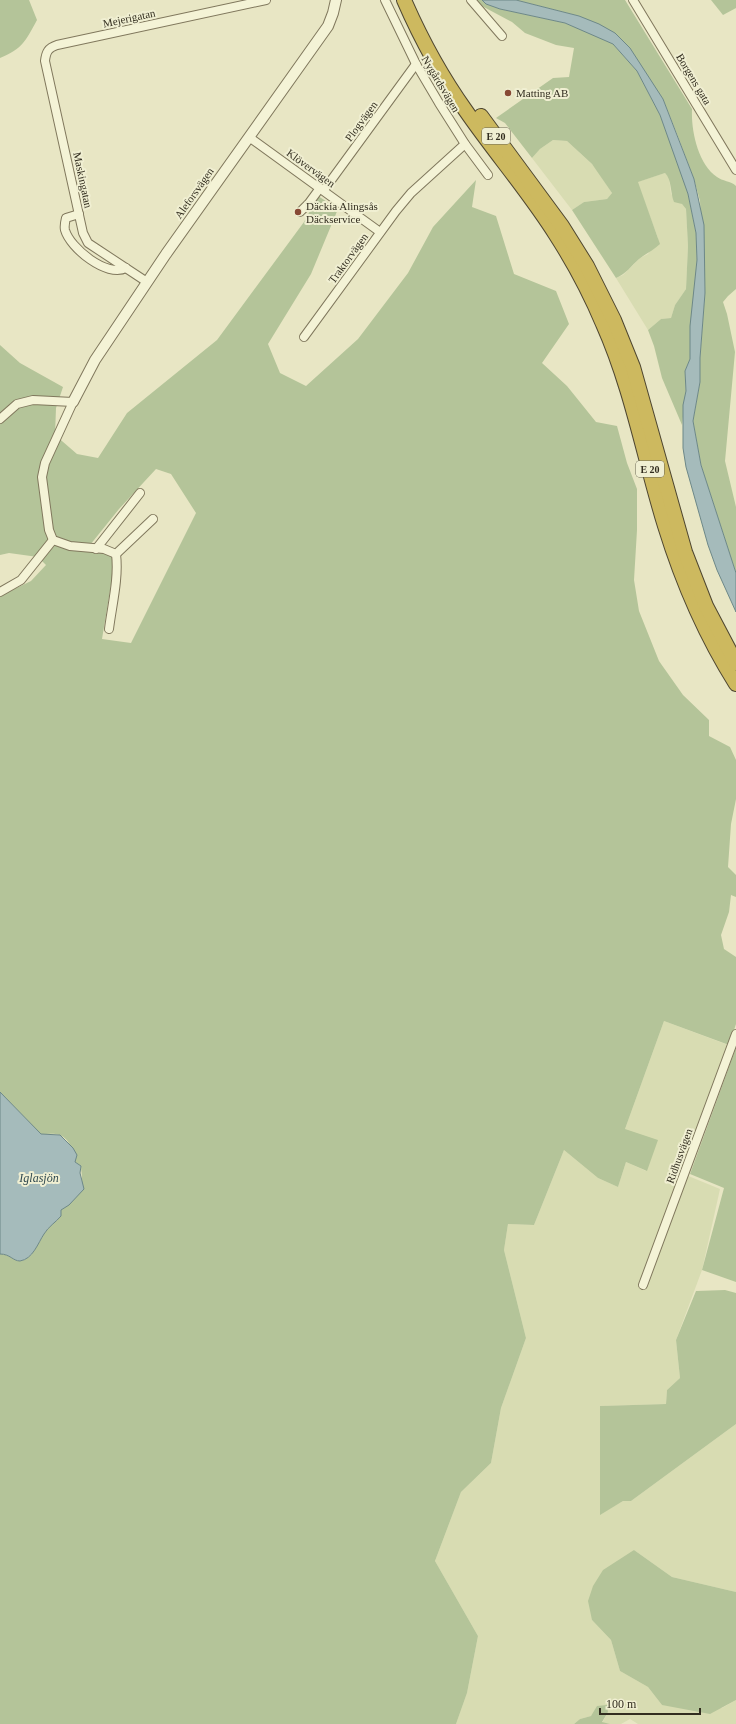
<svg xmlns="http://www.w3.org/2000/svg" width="736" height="1724" viewBox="0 0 736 1724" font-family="Georgia,serif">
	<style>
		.farmland { fill: #d8dcb2 }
		.green { fill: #b4c499; fill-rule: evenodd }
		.water { fill: #a5bbbb; stroke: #6d8888 }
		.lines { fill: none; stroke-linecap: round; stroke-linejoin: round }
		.minor-casing { stroke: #80785d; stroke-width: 10 }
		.tertiary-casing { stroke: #80785d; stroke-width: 12 }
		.motorway-casing { stroke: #4e4630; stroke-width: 16 }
		.minor { stroke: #f4f3d6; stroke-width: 8 }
		.tertiary { stroke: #f4f3d6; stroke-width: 10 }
		.motorway { stroke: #cdb95f; stroke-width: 14 }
		.poi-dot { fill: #874934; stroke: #f0efd2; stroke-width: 1.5 }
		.labels { text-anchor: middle; stroke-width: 4; stroke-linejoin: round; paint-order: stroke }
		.shield { fill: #f0efd2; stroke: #6b6755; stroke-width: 1 }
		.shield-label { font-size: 10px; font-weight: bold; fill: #322d1f }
		.street-label { font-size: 11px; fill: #322d1f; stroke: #f0efd2 }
		.poi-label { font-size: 11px; fill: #322d1f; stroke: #f0efd2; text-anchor: start }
		.water-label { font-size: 12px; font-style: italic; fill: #304950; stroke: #f0efd2 }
	</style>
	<rect width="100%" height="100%" fill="#e8e6c4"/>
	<g class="farmland">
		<polygon points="553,140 567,141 595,167 612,193 607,199 584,202 572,210 532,158 540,149"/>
		<polygon points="665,173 669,177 671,194 682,204 686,209 688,246 686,289 675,305 671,318 661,319 648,330 616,278 623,275 640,258 648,254 658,238 637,182"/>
		<polygon points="664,1021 728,1045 681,1173 720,1189 702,1270 676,1340 680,1378 667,1390 666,1404 600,1406 600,1514 623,1501 631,1501 736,1424 736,1592 672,1577 634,1550 592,1620 611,1640 620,1671 648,1687 662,1705 722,1708 736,1700 736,1724 638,1724 630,1719 621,1724 610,1724 602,1723 608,1712 607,1705 591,1716 580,1719 574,1724 456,1724 467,1693 478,1636 435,1561 461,1492 491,1463 501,1408 526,1338 504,1250 508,1224 534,1225 564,1150 598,1178 618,1187 626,1162 646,1171 625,1129"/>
	</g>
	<g class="green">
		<path d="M0 0H29L37 20C25 42 23 48 0 58Z"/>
		<path d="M476 0H482L486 4 500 9 565 23 597 36 613 44 637 71 660 115 680 170 688 194 696 233 697 260 690 359 685 371 686 391 682 425 662 378 654 346 648 330 661 319 671 318 675 305 686 289 688 246 686 209 682 204 674 202C670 192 672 180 665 173L638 182 660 244C654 250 645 254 639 259 631 266 626 274 616 278L572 210 584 202 607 199 612 193 592 164 567 141 553 140 540 149 532 158 505 123 496 118 553 78 569 77 574 48 556 45 525 33 512 22 480 5Z"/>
		<path d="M516 0H625L692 109C691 131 698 164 717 177 722 181 731 181 736 186V289L728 296 723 302 727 314 735 352 725 461 736 507V573L701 465 693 421 700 382V358L705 293 700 201 694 179 677 134 663 99 615 33 579 16Z"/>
		<polygon points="711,0 736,0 736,8 723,15"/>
		<path d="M476 180 472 207 496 216 514 274 556 291 569 324 542 363 567 386 596 422 617 426 627 463 637 489V530L634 580 639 611 659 661 683 695 709 720V736L730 747 736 760V799L731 824 728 867 736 875V897L731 895 729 912 721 935 724 949 736 957V1024L729 1045 664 1021 625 1129 658 1140 647 1171 626 1162 618 1187 598 1178 564 1150 534 1225 508 1224 504 1250 526 1338 501 1408 491 1463 461 1492 435 1561 478 1636 467 1693 456 1724H0V1254C10 1254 13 1261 20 1261 33 1259 38 1243 44 1234 48 1227 56 1222 61 1216V1210C72 1203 83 1193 82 1179 82 1174 81 1171 81 1166L75 1162C73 1153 71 1140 60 1135 55 1133 47 1134 41 1134L0 1092V596L31 581 46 565 38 557 9 553 0 555V345L20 363 63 387 56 408 55 435 77 454 98 458 127 413 217 340 304 222 318 196 338 209 311 274 268 344 280 373 306 386 358 339 408 273 433 227ZM156 469 171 474 196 513 131 643 102 639 115 560 110 547 90 545 119 509Z"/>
		<polygon points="736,1048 736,1282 702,1270 724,1188 690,1174"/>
		<polygon points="725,1290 736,1293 736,1424 631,1501 623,1501 600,1515 600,1406 666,1404 667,1390 680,1378 676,1340 696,1291"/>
		<polygon points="634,1550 672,1577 736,1592 736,1700 710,1714 662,1705 648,1687 620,1671 611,1640 592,1620 588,1601 593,1586 603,1570"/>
		<polygon points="607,1705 608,1712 602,1722 610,1724 574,1724 580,1719 591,1716 597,1706"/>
	</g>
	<g class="water">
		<polygon points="482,0 516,0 579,16 599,24 615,33 630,48 663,99 694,179 704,225 705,293 700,358 700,382 693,421 701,465 736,573 736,612 717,570 708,545 686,467 683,448 683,405 686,391 685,371 690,359 690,326 697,260 696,233 688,194 660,115 637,71 613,44 565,23 500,9 486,4"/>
		<path d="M0 1092 41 1134 60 1135 73 1148 77 1155 75 1162 81 1166 80 1173 84 1189 69 1205 61 1210V1216C56 1222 48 1227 44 1234 38 1243 33 1259 20 1261 13 1261 10 1254 0 1254Z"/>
	</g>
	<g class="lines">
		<defs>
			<g id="minor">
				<polyline points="385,0 416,64 439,103 465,144 488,175"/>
				<polyline points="471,0 502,36"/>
				<polyline points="633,0 736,170"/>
				<polyline points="249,137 380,232"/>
				<polyline points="324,190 416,64"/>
				<polyline points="300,212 309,203 320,188"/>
				<path d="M79 214 66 218C65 222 64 226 65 230 70 248 107 278 126 268"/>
				<path d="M147 282 88 243 83 233 45 61C46 52 48 48 57 45L266 0"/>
				<polyline points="304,337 396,211 411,193 465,144"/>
				<polyline points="0,419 17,404 33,400 73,402 45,463 42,477 49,530 53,540 70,546 104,549 116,554 153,519"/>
				<polyline points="96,549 140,493"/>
				<polyline points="0,592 21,580 53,540"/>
				<path d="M109 629C112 605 119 578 116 554"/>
				<polyline points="643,1285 736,1034"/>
			</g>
			<polyline id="tertiary" points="73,402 95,360 166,254 328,26 333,13 336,0"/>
			<g id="motorway">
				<path d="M404 0C421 39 441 76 466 111 495 153 529 192 556 235 574 263 590 293 603 324 632 389 644 458 665 526 682 581 705 635 736 684"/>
				<polyline points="481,116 562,226 587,266 614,320 633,367 685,552 706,606 736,663"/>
			</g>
		</defs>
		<use href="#minor" class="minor-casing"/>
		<use href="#tertiary" class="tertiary-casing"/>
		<use href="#motorway" class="motorway-casing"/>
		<use href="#minor" class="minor"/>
		<use href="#tertiary" class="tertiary"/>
		<use href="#motorway" class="motorway"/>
	</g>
	<g class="poi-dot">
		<circle cx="508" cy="93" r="4"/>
		<circle cx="298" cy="212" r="4"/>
	</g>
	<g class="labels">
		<g class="shield">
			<rect x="482" y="128" width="28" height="16" rx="3"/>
			<rect x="636" y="461" width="28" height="16" rx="3"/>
		</g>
		<g class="shield-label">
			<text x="496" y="140">E 20</text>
			<text x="650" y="473">E 20</text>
		</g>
		<g class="street-label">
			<text transform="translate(129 18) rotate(-12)" y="4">Mejerigatan</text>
			<text transform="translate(694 79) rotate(59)" y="4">Borgens gata</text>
			<text transform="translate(441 84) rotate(59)" y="4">Nygårdsvägen</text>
			<text transform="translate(361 121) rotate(-54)" y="4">Plogvägen</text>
			<text transform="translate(311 168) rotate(36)" y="4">Klövervägen</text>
			<text transform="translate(83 180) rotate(78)" y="4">Maskingatan</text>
			<text transform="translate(194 193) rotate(-55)" y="4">Aleforsvägen</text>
			<text transform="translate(348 258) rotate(-54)" y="4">Traktorvägen</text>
			<text transform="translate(679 1156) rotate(-70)" y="4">Ridhusvägen</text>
		</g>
		<g class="poi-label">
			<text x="516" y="97">Matting AB</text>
			<text x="306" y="210">Däckia Alingsås<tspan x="306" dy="13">Däckservice</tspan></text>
		</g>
		<g class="water-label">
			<text x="39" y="1182">Iglasjön</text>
		</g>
	</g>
	<path d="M600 1708v6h100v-6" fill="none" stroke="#322d1f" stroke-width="2"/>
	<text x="606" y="1708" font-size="12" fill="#322d1f" stroke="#f0efd2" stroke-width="3" paint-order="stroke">100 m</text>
</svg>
